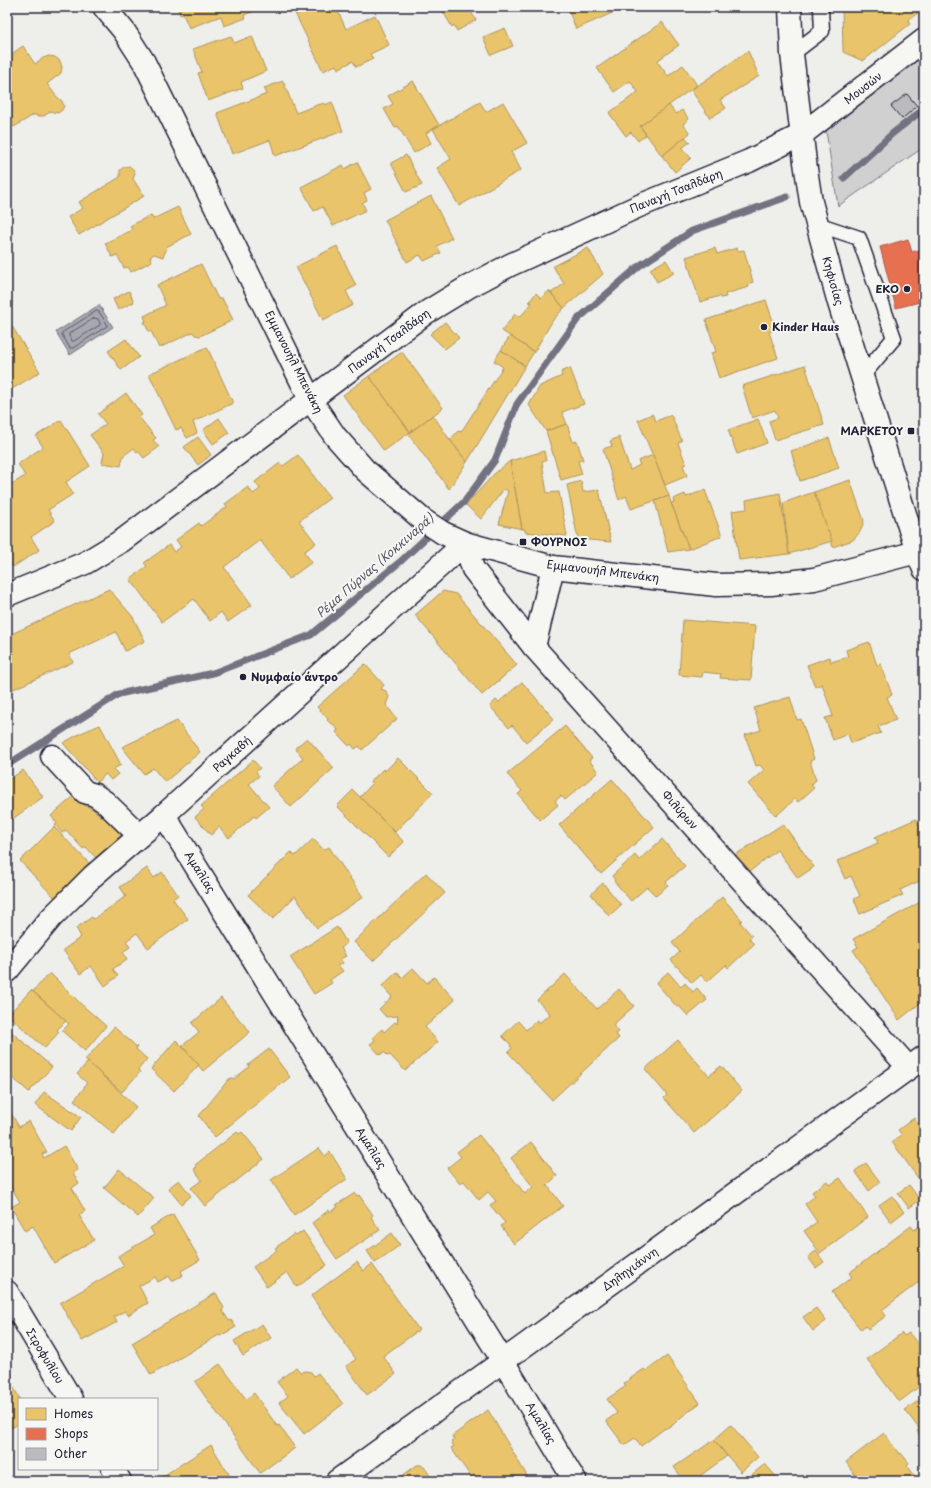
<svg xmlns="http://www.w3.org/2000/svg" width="931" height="1488" viewBox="0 0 931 1488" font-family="'Playpen Sans',sans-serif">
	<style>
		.green { fill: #d0d0d1; stroke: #797986 }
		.water { fill: #a7a7af; stroke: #727281 }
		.homes { fill: #e9c46a; stroke: #ad935c }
		.shops { fill: #e76f51; stroke: #ac584a }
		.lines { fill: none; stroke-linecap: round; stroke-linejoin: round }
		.shore { stroke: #575769; stroke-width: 1 }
		.stream { stroke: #727281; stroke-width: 7 }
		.building { fill: #bbbbbf; stroke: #22223b }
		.service-casing { stroke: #22223b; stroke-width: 17 }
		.minor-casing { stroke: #22223b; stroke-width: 25 }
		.tertiary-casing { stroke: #22223b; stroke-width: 25 }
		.secondary-casing { stroke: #22223b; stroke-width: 25 }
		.primary-casing { stroke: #22223b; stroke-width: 25 }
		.service { stroke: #f6f6f2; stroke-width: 14 }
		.minor { stroke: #f6f6f2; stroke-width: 22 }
		.tertiary { stroke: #f6f6f2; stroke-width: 22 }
		.secondary { stroke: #f6f6f2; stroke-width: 22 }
		.primary { stroke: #f6f6f2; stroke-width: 22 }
		.poi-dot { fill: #22223b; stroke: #f6f6f2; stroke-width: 1.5 }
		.labels { text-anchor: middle; stroke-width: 4; stroke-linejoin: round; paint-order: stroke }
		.street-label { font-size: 11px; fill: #22223b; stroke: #f6f6f2 }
		.poi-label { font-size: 11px; font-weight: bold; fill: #22223b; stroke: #f6f6f2; text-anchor: start }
		.water-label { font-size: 12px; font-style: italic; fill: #575769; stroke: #f6f6f2 }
	</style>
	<rect width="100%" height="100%" fill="#eeeeeb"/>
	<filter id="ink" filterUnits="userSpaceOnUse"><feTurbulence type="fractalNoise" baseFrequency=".025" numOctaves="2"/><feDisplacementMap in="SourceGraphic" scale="8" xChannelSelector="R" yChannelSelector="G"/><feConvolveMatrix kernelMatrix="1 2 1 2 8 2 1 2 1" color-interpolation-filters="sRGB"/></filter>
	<g filter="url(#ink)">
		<polygon class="green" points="924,55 924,147 838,206 826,131"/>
		<polygon class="water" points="99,305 113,327 70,355 56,332"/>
		<g class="homes">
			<polygon points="177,7 259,7 260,9 244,15 246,18 224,26 221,16 189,28 183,14 180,15"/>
			<polygon points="292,7 336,7 346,29 375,15 389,45 370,54 373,59 356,67 353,61 338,69 336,65 323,71"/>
			<polygon points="444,7 468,7 476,20 457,31 454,25 452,27 441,8"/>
			<polygon points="567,7 619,7 618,8 619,10 576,29"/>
			<polygon points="844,7 915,7 918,13 908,20 910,24 863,61 843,52 842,9 844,9"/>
			<polygon points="662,22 679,45 657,61 668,76 683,65 697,85 640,126 646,135 638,141 631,132 626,136 609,113 638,92 630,81 614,92 597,68"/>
			<polygon points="505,28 513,46 491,55 483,37"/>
			<polygon points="231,36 234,43 252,36 266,71 241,82 243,88 208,101 198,73 202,72 193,49"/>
			<polygon points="23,46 35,64 43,58 49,56 55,57 60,61 62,67 61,73 47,84 57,97 62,101 64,106 62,110 58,113 53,112 51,111 44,116 36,116 35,114 14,127 7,116 7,57"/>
			<polygon points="748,51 759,76 720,100 726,108 710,118 691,90"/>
			<polygon points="283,81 296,113 317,105 325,103 325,105 332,102 343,131 275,156 270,140 232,154 217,113 267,94 264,88"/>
			<polygon points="413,81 439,125 426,133 431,143 414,153 398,126 395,128 384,109 393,104 388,96"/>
			<polygon points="480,102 486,112 503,102 527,143 511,152 521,170 459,206 437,168 451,159 433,129"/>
			<polygon points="669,105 676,114 682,110 689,119 683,124 690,133 662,156 640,126"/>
			<polygon points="685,137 690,142 682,148 691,158 675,172 662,156"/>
			<polygon points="406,155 422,185 406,192 391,163"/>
			<polygon points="357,162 371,189 364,193 367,200 362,203 366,210 333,226 323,207 314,211 301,187 343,165 345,169"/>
			<polygon points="129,166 133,169 135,173 133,179 144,196 79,235 68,217 83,208 79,202 120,177 120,170 124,167"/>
			<polygon points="431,196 452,238 437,246 441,253 424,261 420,255 407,262 385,220"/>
			<polygon points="178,207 191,234 166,247 167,248 163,257 154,254 150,257 152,261 131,272 128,267 124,268 117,255 112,257 105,243 132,230 130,226 151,215 153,219"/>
			<polygon points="337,246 356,286 346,291 353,305 323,320 296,267"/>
			<polygon points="588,248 603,274 564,308 551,293 564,284 553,266"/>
			<polygon points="715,248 717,254 737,248 738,251 744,250 753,282 748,284 749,287 725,294 726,297 721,298 720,296 700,302 686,257"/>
			<polygon points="666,260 674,273 657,282 650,269"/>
			<polygon points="201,264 218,299 222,298 233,320 200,336 195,335 193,332 159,348 151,331 149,332 144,322 146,322 144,316 166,305 157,285"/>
			<polygon points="129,291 134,302 118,310 113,299"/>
			<polygon points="549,291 564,308 553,320 534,352 502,331 515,314 520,317 532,303 529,302 536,293 541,298"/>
			<polygon points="766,300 776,330 769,332 778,358 719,378 711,353 716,352 706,320"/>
			<polygon points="7,318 40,372 7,392"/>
			<polygon points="445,322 459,338 445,349 430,334"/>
			<polygon points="510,336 534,352 525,366 501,350"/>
			<polygon points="126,339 139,357 121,370 108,351"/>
			<polygon points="207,347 233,403 193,422 197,433 187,438 181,428 176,430 149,374"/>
			<polygon points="501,350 525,366 467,462 450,440 458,431 461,432 503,367 494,361"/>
			<polygon points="402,352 443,408 410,432 369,376"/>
			<polygon points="805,365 824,425 775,440 769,421 778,418 775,410 752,418 742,386"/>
			<polygon points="570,368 584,404 562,412 567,424 546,431 529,405 540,386 562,376 561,372"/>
			<polygon points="369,376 410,432 384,451 343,395"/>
			<polygon points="126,393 142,415 139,417 156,438 153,440 159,447 144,458 138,451 137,452 134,448 123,456 121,466 102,463 104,453 90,435 106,424 98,414"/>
			<polygon points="652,414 656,421 671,415 682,441 678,443 686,464 683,465 687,476 665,485 638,420"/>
			<polygon points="433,415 450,440 467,462 449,489 408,434"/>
			<polygon points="219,418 229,433 213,444 203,430"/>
			<polygon points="758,419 767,443 737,454 728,430"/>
			<polygon points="61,420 90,466 66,482 73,494 48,510 55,521 31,537 39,550 13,567 8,560 7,561 7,487 25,476 18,464 43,447 36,436"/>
			<polygon points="567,424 573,442 577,441 583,460 578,461 582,474 561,480 546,431"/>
			<polygon points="198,437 211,455 198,465 184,447"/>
			<polygon points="619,437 630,470 640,465 638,461 653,455 669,496 631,509 626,496 619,500 603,449 612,446 610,441"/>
			<polygon points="829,438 839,468 800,481 791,451"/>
			<polygon points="544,451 546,461 542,462 547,493 559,492 567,536 525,532 525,529 522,529 510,461"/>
			<polygon points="298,455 330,498 299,521 316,543 304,552 312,562 289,579 260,540 224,567 252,605 228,622 221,612 210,621 194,599 162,622 130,579 147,566 144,563 169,545 174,552 181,547 176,540 199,523 201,526 227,507 225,504 248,487 253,494 260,489 255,482 280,463 283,466"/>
			<polygon points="510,461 522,529 499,524 508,491 504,489 481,519 466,505 494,474"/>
			<polygon points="850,480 864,521 860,532 853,540 833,547 814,492"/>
			<polygon points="581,481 583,492 599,490 611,542 578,539 567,485"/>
			<polygon points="705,490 722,536 689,549 671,503 674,502 673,499 685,494 686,497"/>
			<polygon points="814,492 832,541 789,554 783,503"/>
			<polygon points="780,493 789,554 739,560 732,511 747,509 746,500"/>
			<polygon points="669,496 671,503 689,549 668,552 655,501"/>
			<polygon points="109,589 133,617 145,641 125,651 116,632 69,654 73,662 7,692 7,636"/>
			<polygon points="443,591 456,594 517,665 482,695 415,615"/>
			<polygon points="683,620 755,626 751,680 720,678 721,674 703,672 702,677 679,675"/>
			<polygon points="869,642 877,665 881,664 892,695 887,697 896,720 878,726 881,733 851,743 848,734 833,740 825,718 833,716 822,684 815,687 807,665 830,657 831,662 848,657 846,650"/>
			<polygon points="365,664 384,685 381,689 386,691 389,697 386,705 397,719 362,750 359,746 355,749 351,744 349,746 336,732 338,730 332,723 331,724 327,720 328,719 317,707"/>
			<polygon points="522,682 554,719 526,742 512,725 509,728 490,706 496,700 499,702"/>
			<polygon points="790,697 797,720 801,719 814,759 810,761 816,780 811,785 814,788 798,802 795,799 776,816 748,784 764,770 760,765 756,766 745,735 761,730 754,708"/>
			<polygon points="177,721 200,752 165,782 153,768 144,774 122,747"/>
			<polygon points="100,725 121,765 113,769 118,774 111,780 106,774 97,782 63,743 81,733"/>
			<polygon points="565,726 592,758 589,760 598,772 565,800 561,796 555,801 558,805 540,820 518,794 522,791 507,774"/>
			<polygon points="307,738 334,768 291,807 272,786 303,758 295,748"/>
			<polygon points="398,758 433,793 395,832 360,797 372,784 370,782 383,769 385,771"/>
			<polygon points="253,760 260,768 256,772 259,776 249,784 269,807 256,818 254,816 229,838 219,827 211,835 195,817 204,809 201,806"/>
			<polygon points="23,770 43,797 7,823 7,781"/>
			<polygon points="612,779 654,827 601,874 559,825"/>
			<polygon points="353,790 404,842 388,857 337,806"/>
			<polygon points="74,796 83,804 94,810 101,817 106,813 124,833 96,858 86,847 83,849 66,830 62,833 55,825 57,823 51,816"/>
			<polygon points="916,819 922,833 924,833 924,879 900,890 903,895 860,914 854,899 860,896 851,876 845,879 837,861 878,843 875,837"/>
			<polygon points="783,824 814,867 798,878 777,850 749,872 735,855"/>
			<polygon points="54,827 90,864 55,898 20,861"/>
			<polygon points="313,839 324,850 329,847 363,897 317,928 295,896 273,919 248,895 291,852 295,856"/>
			<polygon points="662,839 685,866 666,882 668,885 656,896 647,887 631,901 614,881 615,880 612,876 635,855 639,860"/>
			<polygon points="147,868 154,878 162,872 178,895 173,899 188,919 148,948 137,933 126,941 130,947 123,952 127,959 113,969 118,976 105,986 91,966 80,974 63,950 81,937 76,928 92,917 94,919 126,896 120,887"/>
			<polygon points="426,873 445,893 373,961 354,942"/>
			<polygon points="603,883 621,905 609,916 591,894"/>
			<polygon points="722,897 742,920 740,922 752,936 749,939 754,944 728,968 726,965 707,982 701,975 692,983 671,960 680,952 672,943"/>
			<polygon points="924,900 924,1000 899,1020 853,950 858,947 853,939"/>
			<polygon points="337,927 347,943 341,948 346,956 340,959 343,963 338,965 343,971 330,980 332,983 314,994 290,957"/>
			<polygon points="413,968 427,983 434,977 455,1000 425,1027 438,1042 405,1071 390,1055 388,1056 384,1052 380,1055 370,1044 375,1040 373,1037 382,1029 384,1032 395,1022 397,1024 398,1016 386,1017 379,1009 392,997 382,986 397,972 402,978"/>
			<polygon points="668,972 681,987 685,983 693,992 697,988 707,1000 688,1016 679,1006 677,1007 656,983"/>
			<polygon points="50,973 81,1004 106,1026 85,1051 62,1031 69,1024 33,991"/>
			<polygon points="565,974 597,1009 619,989 634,1006 613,1025 619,1032 616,1034 619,1038 552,1100 508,1052 512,1048 510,1046 511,1045 502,1036 518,1021 526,1030 537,1020 539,1023 550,1014 537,1000"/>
			<polygon points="31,990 66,1021 57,1030 59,1032 45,1048 8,1015"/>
			<polygon points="221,998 250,1032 203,1071 182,1046 199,1032 192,1023"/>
			<polygon points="114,1027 137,1047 136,1049 147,1059 138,1070 140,1072 122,1092 85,1060"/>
			<polygon points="7,1028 52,1067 29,1092 7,1073"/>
			<polygon points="176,1040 199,1065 174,1091 151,1069"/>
			<polygon points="678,1040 709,1076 721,1066 742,1091 694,1133 664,1098 667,1095 645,1069"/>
			<polygon points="269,1049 290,1077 215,1137 199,1116 229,1079 232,1078 234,1079 249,1067 248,1065"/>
			<polygon points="88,1062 136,1107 114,1134 74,1100 85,1087 84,1086 87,1083 77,1074"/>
			<polygon points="44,1092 81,1117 71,1131 35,1105"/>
			<polygon points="7,1106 19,1127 29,1121 47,1152 42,1154 44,1158 64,1146 78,1170 73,1173 79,1183 72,1188 85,1211 79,1215 94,1240 54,1263 33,1226 25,1231 11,1207 20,1202 7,1180"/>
			<polygon points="914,1118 918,1124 924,1119 924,1173 918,1178 892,1142 902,1135 898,1130"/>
			<polygon points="237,1132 239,1134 242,1132 264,1159 205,1206 191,1188 202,1180 194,1169 197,1167 195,1165"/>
			<polygon points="479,1135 525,1194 533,1187 511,1158 531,1142 557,1176 547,1185 563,1206 514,1244 501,1226 505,1223 490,1205 496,1201 488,1192 479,1200 464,1181 460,1184 447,1168 461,1157 457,1152"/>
			<polygon points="319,1148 325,1156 330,1152 347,1179 294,1215 271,1180"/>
			<polygon points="866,1163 880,1182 869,1191 855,1171"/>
			<polygon points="119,1169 154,1198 138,1217 104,1188"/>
			<polygon points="840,1178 868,1217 820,1253 804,1231 817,1222 805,1204 815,1196 812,1192 827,1181 830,1185"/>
			<polygon points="179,1180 191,1196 181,1204 168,1188"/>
			<polygon points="909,1185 920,1200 909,1208 898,1193"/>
			<polygon points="355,1193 357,1196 359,1195 373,1215 371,1217 380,1230 337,1259 312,1223 329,1210 330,1212 338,1207 336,1205"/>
			<polygon points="892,1196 904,1212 891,1222 879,1205"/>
			<polygon points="173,1214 200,1260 181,1271 183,1275 172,1281 169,1276 158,1282 155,1277 139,1286 148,1303 128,1315 125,1311 114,1317 117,1322 82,1341 60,1303 124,1266 118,1256 154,1235 150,1228"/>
			<polygon points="924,1223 924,1278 882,1310 886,1316 868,1329 866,1326 861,1330 832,1292 852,1277 849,1273 911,1226 914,1230"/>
			<polygon points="303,1231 327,1265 297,1287 287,1272 267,1287 253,1267 277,1250 275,1248 294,1234 296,1236"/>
			<polygon points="392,1233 400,1245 375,1263 367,1251"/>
			<polygon points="816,1251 824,1262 816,1268 808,1257"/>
			<polygon points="357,1262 363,1271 372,1264 419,1330 383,1356 396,1374 367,1395 346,1366 356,1359 311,1296"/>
			<polygon points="216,1293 224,1308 222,1310 229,1321 231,1320 236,1327 220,1336 219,1335 151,1375 132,1343"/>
			<polygon points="816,1308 826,1321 813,1331 803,1317"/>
			<polygon points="262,1324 271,1338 243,1356 234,1341"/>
			<polygon points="902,1333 904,1336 909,1333 922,1349 917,1353 920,1357 924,1354 924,1383 899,1402 867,1359"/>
			<polygon points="667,1356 700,1403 680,1418 673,1425 664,1429 641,1446 635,1438 624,1445 606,1421 617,1413 607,1399 626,1386 624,1383 644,1369 646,1371"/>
			<polygon points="220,1364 246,1399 254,1393 277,1426 279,1425 295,1448 260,1473 195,1382"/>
			<polygon points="296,1367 300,1372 305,1371 311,1372 314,1376 318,1373 343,1404 304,1434 279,1403 288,1396 277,1382"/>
			<polygon points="7,1379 9,1379 20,1399 19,1399 19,1424 7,1430"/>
			<polygon points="924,1397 924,1441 917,1431 920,1430 905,1410"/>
			<polygon points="488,1410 530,1481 476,1481 474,1475 471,1477 451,1448 454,1446 451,1442 454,1440 452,1436"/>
			<polygon points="731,1425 758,1457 741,1472 714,1440"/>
			<polygon points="884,1433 899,1454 901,1453 909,1463 907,1465 918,1481 859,1481 846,1462"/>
			<polygon points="714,1440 727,1456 693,1481 684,1481 674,1467"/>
			<polygon points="211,1445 230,1476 222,1481 158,1481 157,1480"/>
			<polygon points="765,1464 780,1481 753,1481 749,1477"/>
			<polygon points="417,1465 421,1465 425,1468 432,1479 436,1476 440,1481 395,1481"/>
		</g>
		<g class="shops">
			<polygon points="809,7 844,7 844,9 809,10"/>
			<polygon points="908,239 912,252 919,250 924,271 924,292 922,292 924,301 896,308 880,247"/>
		</g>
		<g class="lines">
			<g class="shore">
				<polygon points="97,311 99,312 107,324 107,326 73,348 70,348 62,335 62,333"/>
				<polygon points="95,318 98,319 100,323 100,325 74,341 72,341 69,336 69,334"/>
			</g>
			<g class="stream">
				<polyline points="844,178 893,133 924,109"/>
				<polyline points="7,765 119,694 213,673 311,635 401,561 465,501 495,460 517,404 578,319 639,266 692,231 787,197"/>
			</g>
		</g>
		<g class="building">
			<polygon points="907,94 917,106 902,119 891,106"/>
			<polygon points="924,249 924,271 919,250"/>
		</g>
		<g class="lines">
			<defs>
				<g id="service">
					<polyline points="792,54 822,31 821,9"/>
					<polyline points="817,224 859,238 894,338 863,375"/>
				</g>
				<g id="minor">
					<polyline points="7,595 85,563 123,540 427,312 468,287 510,265 639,206 749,161 801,135"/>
					<polyline points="52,756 85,792 95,795 105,802 139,835"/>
					<polyline points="164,815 503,1361 575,1481"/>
					<polyline points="7,971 51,918 93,876 164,815 465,543 473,569 534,647 909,1068"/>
					<polyline points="7,1292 71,1399"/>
					<polyline points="113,1469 120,1481"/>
				</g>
				<g id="tertiary">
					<polyline points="801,135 924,40"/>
					<polyline points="337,1481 924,1057"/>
				</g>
				<g id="secondary">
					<polyline points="104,7 124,31 144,62 310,399 335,436 365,470 423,520 443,533 465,543 553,567 716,585 771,584 814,579 917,552"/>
					<polyline points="534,647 553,567"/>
				</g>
				<polyline id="primary" points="790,7 792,54 805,162 811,202 839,303 917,552 924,569"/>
			</defs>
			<use href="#service" class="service-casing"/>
			<use href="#minor" class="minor-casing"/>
			<use href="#tertiary" class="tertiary-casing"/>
			<use href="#secondary" class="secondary-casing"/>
			<use href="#primary" class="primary-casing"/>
			<use href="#service" class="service"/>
			<use href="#minor" class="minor"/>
			<use href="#tertiary" class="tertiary"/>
			<use href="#secondary" class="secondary"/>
			<use href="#primary" class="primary"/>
		</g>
	</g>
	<g class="poi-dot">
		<circle cx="907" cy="289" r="4"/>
		<circle cx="764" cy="327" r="4"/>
		<rect x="907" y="427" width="8" height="8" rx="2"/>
		<rect x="519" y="538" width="8" height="8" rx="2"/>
		<circle cx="243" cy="677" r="4"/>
	</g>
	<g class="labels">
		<g class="street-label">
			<text transform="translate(863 88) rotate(-38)" y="4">Μουσών</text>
			<text transform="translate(676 191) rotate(-22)" y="4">Παναγή Τσαλδάρη</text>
			<text transform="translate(833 281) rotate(74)" y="4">Κηφισίας</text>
			<text transform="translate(389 341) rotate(-37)" y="4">Παναγή Τσαλδάρη</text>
			<text transform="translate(294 362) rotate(63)" y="4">Εμμανουήλ Μπενάκη</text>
			<text transform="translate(603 571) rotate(7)" y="4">Εμμανουήλ Μπενάκη</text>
			<text transform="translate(232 754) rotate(-42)" y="4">Ραγκαβή</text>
			<text transform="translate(680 810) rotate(48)" y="4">Φιλύρων</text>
			<text transform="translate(200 872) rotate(58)" y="4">Αμαλίας</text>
			<text transform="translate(371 1148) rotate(58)" y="4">Αμαλίας</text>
			<text transform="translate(630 1269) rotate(-36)" y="4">Δηληγιάννη</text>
			<text transform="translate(45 1356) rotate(59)" y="4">Στροφυλίου</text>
			<text transform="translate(541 1423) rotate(59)" y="4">Αμαλίας</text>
		</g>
		<g class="poi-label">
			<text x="899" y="293" text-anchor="end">EKO</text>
			<text x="772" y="331">Kinder Haus</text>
			<text x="903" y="435" text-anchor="end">ΜΑΡΚΕΤΟΥ</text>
			<text x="531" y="546">ΦΟΥΡΝΟΣ</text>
			<text x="251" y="681">Νυμφαίο άντρο</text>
		</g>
		<g class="water-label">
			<text transform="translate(375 566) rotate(-41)" y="4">Ρέμα Πύρνας (Κοκκιναρά)</text>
		</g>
	</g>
	<rect width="931" height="1488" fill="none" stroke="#f6f6f2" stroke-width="24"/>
	<rect x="12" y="12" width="907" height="1464" fill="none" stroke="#22223b" stroke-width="1.5" filter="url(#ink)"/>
	<rect x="18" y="1398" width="140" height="72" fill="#f6f6f2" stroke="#a1a1a9"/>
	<rect x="26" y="1408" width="20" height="12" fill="#e9c46a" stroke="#a1a1a9"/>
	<text x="54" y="1418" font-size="12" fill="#22223b">Homes</text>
	<rect x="26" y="1428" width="20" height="12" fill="#e76f51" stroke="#a1a1a9"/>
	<text x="54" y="1438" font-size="12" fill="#22223b">Shops</text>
	<rect x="26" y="1448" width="20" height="12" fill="#bbbbbf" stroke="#a1a1a9"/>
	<text x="54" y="1458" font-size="12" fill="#22223b">Other</text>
</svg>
